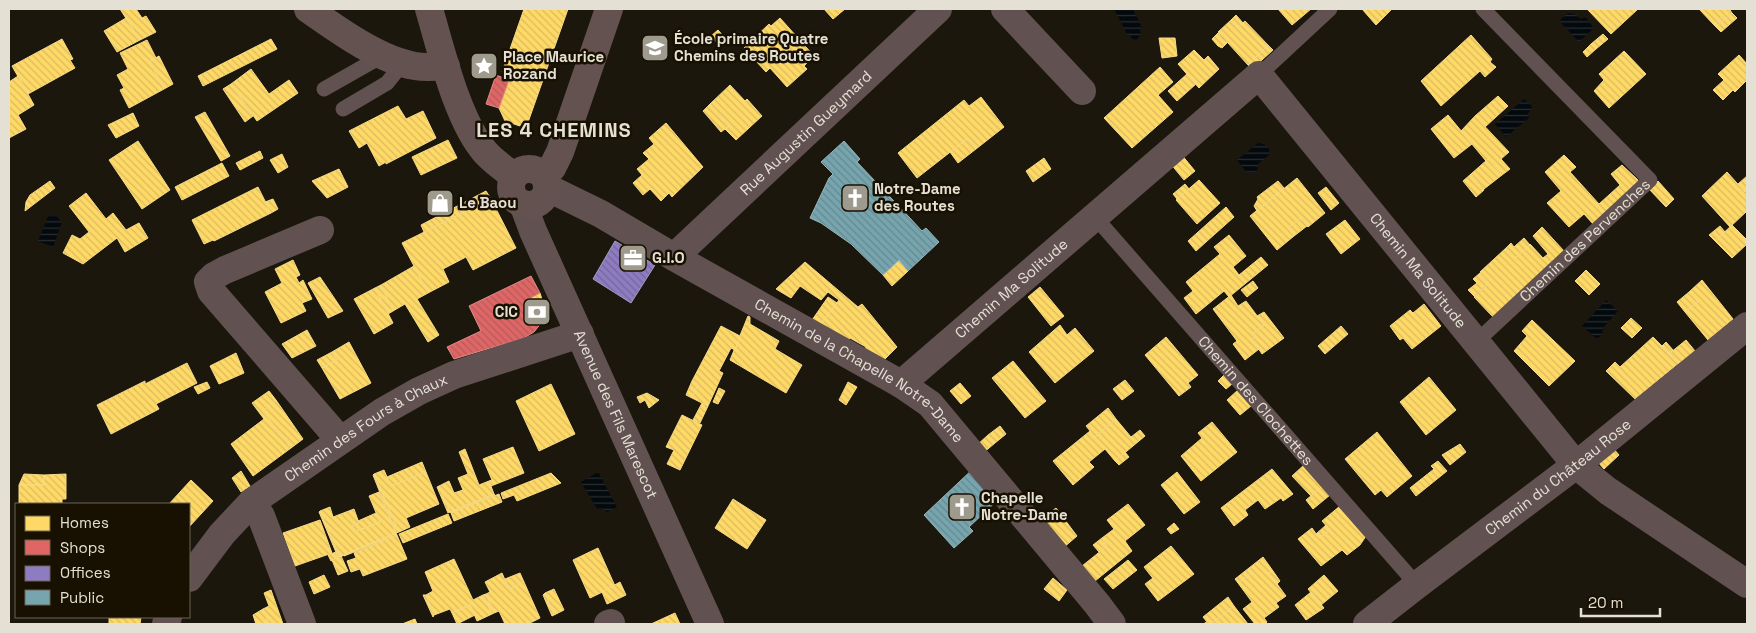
<svg xmlns="http://www.w3.org/2000/svg" width="1756" height="633" viewBox="0 0 1756 633" font-family="'Space Grotesk',sans-serif">
	<style>
		.water { fill: url(#water-rules) }
		.homes { fill: url(#homes-back-hatch); stroke: #f7db87 }
		.shops { fill: url(#shops-back-hatch); stroke: #e28b87 }
		.offices { fill: url(#offices-back-hatch); stroke: #a89ac8 }
		.public { fill: url(#public-back-hatch); stroke: #97b7ba }
		.lines { fill: none; stroke-linecap: round; stroke-linejoin: round }
		.service { stroke: #615150; stroke-width: 15 }
		.minor { stroke: #615150; stroke-width: 28 }
		.tertiary { stroke: #615150; stroke-width: 28 }
		.secondary { stroke: #645250; stroke-width: 28 }
		.labels { text-anchor: middle; stroke-width: 5; stroke-linejoin: round; paint-order: stroke }
		.poi-label { font-size: 15px; font-weight: bold; fill: #e5e0d4; stroke: #181101; text-anchor: start }
		.street-label { font-size: 15px; fill: #e5e0d4; stroke: #181101 }
		.district-label { font-size: 20px; font-weight: bold; letter-spacing: 1px; fill: #e5e0d4; stroke: #181101 }
	</style>
	<defs>
		<pattern id="water-rules" width="6" height="5" patternUnits="userSpaceOnUse" patternTransform="scale(1.25)"><rect width="6" height="5" fill="#03090d"/><path d="M0 2.5h6" fill="none" stroke="#282d2f"/></pattern>
		<pattern id="homes-back-hatch" width="6" height="6" patternUnits="userSpaceOnUse" patternTransform="scale(1.25)"><rect width="6" height="6" fill="#ffd966"/><path d="M-1 5l2 2M0 0l6 6M5-1l2 2" fill="none" stroke="#dabb5e"/></pattern>
		<pattern id="shops-back-hatch" width="6" height="6" patternUnits="userSpaceOnUse" patternTransform="scale(1.25)"><rect width="6" height="6" fill="#e06666"/><path d="M-1 5l2 2M0 0l6 6M5-1l2 2" fill="none" stroke="#b25c5b"/></pattern>
		<pattern id="offices-back-hatch" width="6" height="6" patternUnits="userSpaceOnUse" patternTransform="scale(1.25)"><rect width="6" height="6" fill="#8e7cc3"/><path d="M-1 5l2 2M0 0l6 6M5-1l2 2" fill="none" stroke="#746895"/></pattern>
		<pattern id="public-back-hatch" width="6" height="6" patternUnits="userSpaceOnUse" patternTransform="scale(1.25)"><rect width="6" height="6" fill="#76a5af"/><path d="M-1 5l2 2M0 0l6 6M5-1l2 2" fill="none" stroke="#67888e"/></pattern>
	</defs>
	<rect width="100%" height="100%" fill="#1b170d"/>
	<g class="water">
		<polygon points="1114,9 1133,9 1142,28 1140,30 1141,34 1137,40 1132,39 1130,35 1128,36"/>
		<polygon points="1568,13 1575,14 1581,19 1585,17 1594,28 1579,42 1559,21"/>
		<path d="M1524 99C1527 103 1532 103 1532 109L1528 113 1529 118 1506 137 1495 124Z"/>
		<path d="M1258 143C1266 144 1271 147 1269 155L1258 164 1257 172 1247 173 1237 160Z"/>
		<polygon points="48,216 56,216 62,222 53,247 38,241"/>
		<polygon points="1606,300 1618,311 1603,328 1602,336 1596,338 1582,326"/>
		<polygon points="598,472 617,507 607,512 603,508 597,509 581,482"/>
	</g>
	<g class="homes">
		<polygon points="120,9 136,9 142,18 146,16 156,32 140,40"/>
		<polygon points="524,9 568,9 526,128 505,121 499,108 511,75 502,72"/>
		<polygon points="824,9 845,9 833,19"/>
		<polygon points="1278,9 1311,9 1292,25"/>
		<polygon points="1362,9 1392,9 1376,25"/>
		<polygon points="1587,9 1638,9 1611,34"/>
		<polygon points="1699,9 1728,9 1730,10 1714,25"/>
		<polygon points="1730,10 1732,13 1716,27 1714,25"/>
		<polygon points="1732,13 1737,18 1721,32 1716,27"/>
		<polygon points="1236,15 1243,23 1237,28 1231,20"/>
		<polygon points="126,18 140,40 117,52 104,31"/>
		<polygon points="780,18 814,56 804,66 807,69 787,87 770,68 766,72 744,48 769,24 771,26"/>
		<polygon points="1231,20 1237,28 1245,21 1268,45 1248,65 1218,32"/>
		<polygon points="718,30 725,38 718,44 711,36"/>
		<polygon points="1218,33 1227,43 1222,48 1218,46 1212,39"/>
		<polygon points="1603,34 1608,39 1596,49 1591,44"/>
		<polygon points="1471,35 1492,59 1490,62 1496,67 1485,77 1480,71 1441,106 1421,81"/>
		<polygon points="1159,38 1175,38 1177,56 1162,58"/>
		<polygon points="62,39 73,59 70,60 75,68 28,94 12,66"/>
		<polygon points="271,39 277,49 203,86 198,76"/>
		<polygon points="147,40 156,58 150,61 164,89 129,108 120,90 124,88 117,75 128,69 120,53"/>
		<polygon points="1591,44 1596,49 1587,57 1583,52"/>
		<polygon points="1268,45 1273,50 1252,69 1248,65"/>
		<polygon points="1194,50 1204,60 1208,56 1219,69 1199,88 1178,64"/>
		<polygon points="1624,51 1646,74 1609,108 1594,91 1604,80 1599,74"/>
		<polygon points="1739,55 1747,64 1747,80 1735,92 1733,90 1723,100 1713,90 1724,80 1718,74"/>
		<polygon points="159,56 173,84 164,89 150,61"/>
		<polygon points="1160,67 1173,82 1158,95 1173,112 1132,148 1104,118"/>
		<polygon points="251,69 269,94 289,80 298,93 257,121 231,84"/>
		<polygon points="1187,74 1196,84 1177,101 1168,91"/>
		<polygon points="18,76 34,105 18,115 26,129 9,138 9,82"/>
		<polygon points="231,84 253,116 245,122 223,89"/>
		<polygon points="730,85 745,101 747,99 762,116 736,140 725,129 729,126 710,104"/>
		<polygon points="1498,96 1508,106 1485,127 1475,116"/>
		<polygon points="981,97 1004,127 976,149 967,139 917,178 898,153 964,100 969,106"/>
		<polygon points="710,104 729,126 721,132 703,111"/>
		<polygon points="398,106 406,119 423,111 436,138 386,164 386,162 379,166 367,143 359,148 349,131"/>
		<polygon points="205,112 230,156 221,161 195,117"/>
		<polygon points="133,113 139,126 116,138 108,125"/>
		<polygon points="1448,115 1472,144 1454,158 1431,129"/>
		<polygon points="1475,116 1509,152 1501,159 1510,169 1502,175 1488,159 1486,161 1461,131"/>
		<polygon points="666,123 703,167 672,197 669,193 661,201 650,189 643,195 633,183 642,175 637,169 649,159 643,153 654,144 649,138"/>
		<polygon points="967,139 976,149 958,163 950,152"/>
		<polygon points="448,140 457,158 421,175 412,157"/>
		<polygon points="138,141 170,190 142,209 109,160"/>
		<polygon points="260,151 263,158 240,170 236,163"/>
		<polygon points="282,154 288,167 278,173 270,160"/>
		<polygon points="1181,154 1195,171 1184,180 1170,163"/>
		<polygon points="1564,155 1576,167 1570,172 1599,204 1620,185 1611,174 1622,165 1638,180 1637,185 1594,225 1584,214 1569,227 1547,203 1561,191 1545,172"/>
		<polygon points="1044,158 1051,169 1033,182 1026,171"/>
		<polygon points="1488,159 1502,175 1484,189 1471,174"/>
		<polygon points="222,163 229,176 182,200 175,187"/>
		<polygon points="339,169 348,187 327,198 312,181"/>
		<polygon points="1727,172 1745,192 1747,190 1747,211 1730,227 1702,196"/>
		<polygon points="1471,174 1484,190 1476,197 1463,181"/>
		<polygon points="1747,176 1747,190 1745,192 1738,184"/>
		<polygon points="1297,178 1325,213 1308,227 1301,218 1288,228 1294,236 1277,250 1250,216"/>
		<polygon points="1199,180 1220,203 1197,224 1176,200"/>
		<polygon points="50,181 55,188 25,211 26,202 30,195"/>
		<polygon points="1278,181 1284,188 1257,211 1254,206 1258,199 1257,197"/>
		<polygon points="1658,181 1674,199 1666,207 1649,189"/>
		<polygon points="1185,184 1189,189 1177,199 1173,194"/>
		<polygon points="258,187 271,213 214,241 213,240 204,244 192,220"/>
		<polygon points="1326,187 1339,203 1331,210 1318,193"/>
		<polygon points="486,191 491,199 424,232 421,225"/>
		<polygon points="86,193 106,219 113,213 126,230 139,223 148,238 125,252 117,238 83,264 63,253 72,235 80,239 89,232 69,206"/>
		<polygon points="273,199 278,209 271,213 265,202"/>
		<polygon points="491,199 516,248 473,270 466,257 443,269 449,282 428,293 402,243"/>
		<polygon points="1226,207 1234,217 1206,242 1197,233"/>
		<polygon points="1301,218 1307,226 1294,236 1288,228"/>
		<polygon points="1345,220 1360,239 1341,254 1326,234"/>
		<polygon points="1732,225 1747,240 1747,244 1732,258 1715,241"/>
		<polygon points="1720,226 1725,232 1715,241 1709,235"/>
		<polygon points="1542,227 1564,251 1493,317 1474,297 1489,283 1480,272 1506,248 1515,258 1530,244 1543,258 1548,254 1533,236"/>
		<polygon points="1197,233 1206,242 1196,251 1188,241"/>
		<polygon points="1229,235 1246,256 1233,267 1239,275 1261,257 1268,265 1229,297 1224,291 1196,314 1184,298 1193,291 1186,282 1220,254 1214,247"/>
		<polygon points="1524,238 1530,245 1515,258 1506,248 1511,243 1514,247"/>
		<polygon points="293,260 300,275 296,277 299,283 303,280 312,299 302,303 306,311 281,323 265,292 282,283 275,269"/>
		<polygon points="899,260 908,271 892,286 883,275"/>
		<polygon points="805,262 858,307 862,304 897,347 881,363 863,353 866,347 850,338 846,343 818,328 839,300 828,292 821,300 800,286 791,298 776,289"/>
		<polygon points="414,266 428,293 417,299 439,335 428,342 405,304 393,311 381,285"/>
		<polygon points="1586,270 1600,284 1589,295 1575,281"/>
		<polygon points="1480,273 1489,283 1474,296 1468,290 1477,283 1473,279"/>
		<polygon points="320,277 343,311 328,318 308,283"/>
		<polygon points="1702,280 1733,319 1708,340 1685,312 1698,302 1689,292"/>
		<polygon points="1253,281 1258,288 1247,297 1241,290"/>
		<polygon points="381,285 393,311 388,314 375,288"/>
		<polygon points="1040,287 1064,316 1051,326 1028,297"/>
		<polygon points="375,288 393,323 374,334 354,299"/>
		<polygon points="1689,292 1698,302 1685,312 1677,302"/>
		<polygon points="540,293 544,306 544,312 532,310 527,300"/>
		<polygon points="1231,295 1238,306 1246,301 1264,325 1254,333 1256,336 1252,339 1259,349 1245,360 1233,344 1237,341 1213,309"/>
		<polygon points="828,297 837,303 818,328 810,323"/>
		<polygon points="1424,304 1441,326 1412,349 1403,338 1400,340 1390,326 1410,310 1413,313"/>
		<polygon points="1264,312 1284,338 1262,354 1252,339 1256,336 1254,333 1264,325 1257,316"/>
		<polygon points="748,316 750,317 750,324 779,341 775,349 802,365 786,393 730,360"/>
		<polygon points="1631,318 1642,328 1632,338 1621,328"/>
		<polygon points="1532,320 1575,361 1549,386 1514,351 1527,336 1522,331"/>
		<polygon points="1060,325 1067,335 1075,328 1094,351 1055,383 1029,352"/>
		<polygon points="721,326 740,336 735,350 731,348 719,371 723,373 708,406 692,398 698,384 692,381"/>
		<polygon points="1341,326 1348,334 1325,354 1318,346"/>
		<polygon points="307,330 316,346 292,358 282,344"/>
		<polygon points="1166,337 1198,375 1188,383 1191,387 1179,396 1145,355"/>
		<polygon points="1653,337 1679,363 1635,399 1606,371 1615,362 1620,367"/>
		<polygon points="1686,340 1695,351 1680,364 1670,353"/>
		<polygon points="349,342 371,383 340,399 322,368 337,360 332,352"/>
		<polygon points="1666,342 1673,350 1670,353 1662,346"/>
		<polygon points="332,352 337,360 322,368 317,360"/>
		<polygon points="236,353 244,373 219,384 210,366"/>
		<polygon points="1013,361 1046,401 1025,418 992,378"/>
		<polygon points="187,363 197,383 156,404 159,409 111,434 97,405 145,381 145,384"/>
		<polygon points="1224,375 1232,384 1226,389 1218,381"/>
		<polygon points="1429,377 1456,410 1426,435 1400,402"/>
		<polygon points="1125,380 1134,391 1122,400 1113,389"/>
		<polygon points="692,381 698,384 692,398 686,395"/>
		<polygon points="207,382 210,388 198,394 194,387"/>
		<polygon points="848,382 857,387 846,405 839,400"/>
		<polygon points="960,383 971,396 961,404 950,391"/>
		<polygon points="551,384 575,434 539,451 516,401"/>
		<polygon points="719,388 725,391 718,404 713,402"/>
		<polygon points="1238,390 1251,406 1240,415 1227,400"/>
		<polygon points="269,391 276,400 263,411 291,448 253,476 231,444 264,419 252,403"/>
		<polygon points="647,393 659,400 649,408 645,400 640,403 637,397"/>
		<polygon points="276,400 303,439 291,448 263,411"/>
		<polygon points="702,403 708,406 700,423 693,420"/>
		<polygon points="1108,408 1116,419 1095,437 1086,426"/>
		<polygon points="682,415 702,425 680,470 667,464 674,450 666,447"/>
		<polygon points="1116,419 1131,437 1140,430 1145,436 1115,461 1105,449 1089,462 1094,467 1073,485 1053,461 1090,431 1095,437"/>
		<polygon points="1212,422 1237,452 1201,481 1181,456 1202,438 1198,433"/>
		<polygon points="1000,426 1006,434 995,443 988,435"/>
		<polygon points="1377,432 1412,476 1387,497 1381,490 1375,495 1345,459"/>
		<polygon points="988,435 995,443 983,453 976,446"/>
		<polygon points="1460,444 1466,452 1450,465 1442,455"/>
		<polygon points="513,447 524,473 491,486 489,481 492,480 483,459"/>
		<polygon points="1613,448 1619,455 1604,469 1597,461"/>
		<polygon points="465,449 479,485 489,481 494,494 450,512 439,486 449,481 454,493 463,490 458,478 468,474 459,452"/>
		<polygon points="1125,452 1129,457 1119,465 1115,461"/>
		<polygon points="1438,461 1447,471 1416,496 1410,488 1434,469 1431,466"/>
		<polygon points="422,462 426,472 391,486 387,477"/>
		<polygon points="1304,465 1323,486 1311,496 1292,476"/>
		<polygon points="1272,469 1293,494 1283,501 1281,498 1265,509 1258,500 1245,510 1248,515 1234,526 1221,508"/>
		<polygon points="384,470 391,486 426,472 439,504 406,518 410,527 399,532 374,474"/>
		<polygon points="241,471 250,486 241,492 232,478"/>
		<polygon points="1177,472 1200,502 1184,514 1161,485"/>
		<polygon points="551,473 561,483 517,501 514,495 503,499 501,493"/>
		<polygon points="24,474 44,475 44,485 19,485"/>
		<polygon points="66,474 66,499 62,499 62,504 19,504 19,485 44,485 44,475"/>
		<polygon points="374,474 399,532 396,533 373,475"/>
		<polygon points="191,480 213,501 189,527 189,504 169,504"/>
		<polygon points="439,486 450,512 448,513 437,487"/>
		<polygon points="1323,486 1330,495 1313,509 1306,500"/>
		<polygon points="379,492 396,533 340,557 320,511 330,507 333,517 354,509 359,523 352,526 354,532 380,522 369,496"/>
		<polygon points="494,494 495,495 451,513 450,512"/>
		<polygon points="499,494 502,502 454,521 451,513"/>
		<polygon points="733,499 766,520 747,549 715,528"/>
		<polygon points="1128,504 1145,525 1125,541 1132,551 1095,581 1082,566 1107,546 1102,538 1114,529 1107,520"/>
		<polygon points="1340,506 1366,536 1360,545 1347,555 1342,550 1321,566 1298,539 1312,528 1319,538 1330,530 1322,521"/>
		<polygon points="1056,508 1077,536 1063,548 1041,520"/>
		<polygon points="320,511 337,551 340,557 338,557 319,512"/>
		<polygon points="376,513 380,522 354,532 352,526 359,523 358,521"/>
		<polygon points="448,514 452,523 403,543 399,534"/>
		<polygon points="320,520 332,553 295,566 283,533"/>
		<polygon points="1174,523 1179,529 1171,534 1167,529"/>
		<polygon points="1326,525 1330,530 1319,538 1316,534"/>
		<polygon points="396,533 397,535 344,556 344,555"/>
		<polygon points="397,535 407,559 363,576 360,569 351,572 347,561 356,558 354,553"/>
		<polygon points="1102,538 1107,546 1099,552 1093,545"/>
		<polygon points="1171,546 1194,574 1166,595 1144,567"/>
		<polygon points="598,548 615,586 590,598 573,560"/>
		<polygon points="336,552 338,557 331,561 328,555"/>
		<polygon points="341,556 348,571 338,575 332,560"/>
		<polygon points="1263,557 1273,571 1269,573 1286,596 1276,603 1279,607 1264,618 1267,622 1265,624 1255,624 1243,609 1252,602 1238,583 1252,572 1249,568"/>
		<polygon points="454,559 473,600 483,595 492,614 477,621 470,605 452,613 450,609 434,615 426,595 433,591 425,572"/>
		<polygon points="1128,560 1137,570 1113,589 1104,579"/>
		<polygon points="1249,568 1252,572 1238,583 1235,579"/>
		<polygon points="1273,571 1280,581 1277,584 1269,573"/>
		<polygon points="502,573 509,589 524,582 540,618 528,624 505,624 499,611 494,613 486,594 490,592 485,582"/>
		<polygon points="520,573 524,582 509,589 505,579"/>
		<polygon points="324,575 330,587 314,594 309,582"/>
		<polygon points="1324,575 1338,591 1321,605 1308,589"/>
		<polygon points="1053,578 1067,590 1059,601 1044,589"/>
		<polygon points="1153,578 1166,595 1158,601 1145,584"/>
		<polygon points="620,582 626,595 607,604 602,592"/>
		<polygon points="554,589 564,610 554,615 545,593"/>
		<polygon points="271,590 283,624 269,624 263,609 269,606 264,593"/>
		<polygon points="1311,592 1324,608 1306,620 1295,605"/>
		<polygon points="545,593 554,615 552,616 543,595"/>
		<polygon points="486,594 494,613 492,614 483,595"/>
		<polygon points="423,595 426,595 434,615 433,617"/>
		<polygon points="1228,597 1234,606 1211,624 1203,624 1207,622 1203,617"/>
		<polygon points="470,605 475,615 457,624 452,613"/>
		<polygon points="1234,606 1248,624 1211,624"/>
		<polygon points="263,609 269,624 256,624 253,615"/>
		<polygon points="675,613 680,624 651,624"/>
		<polygon points="109,617 141,617 140,624 109,624"/>
		<polygon points="415,619 417,624 402,624"/>
	</g>
	<g class="shops">
		<polygon points="496,75 509,80 499,108 486,104"/>
		<polygon points="531,276 540,293 527,300 532,310 544,312 542,322 534,332 524,338 454,359 447,347 481,331 469,306"/>
	</g>
	<polygon class="offices" points="615,241 655,265 631,303 593,279"/>
	<g class="public">
		<polygon points="844,141 860,159 857,162 909,217 922,231 926,228 939,242 908,271 899,260 883,275 851,244 821,223 810,218 829,178 833,174 821,162"/>
		<polygon points="974,468 1000,498 969,527 973,531 954,548 924,515"/>
	</g>
	<g class="lines">
		<g class="service">
			<polyline points="1259,75 1330,9"/>
			<polyline points="324,89 384,55"/>
			<polyline points="343,109 387,83 403,63"/>
			<path id="s1" d="M1095 217 1417 585"/>
			<path id="s2" d="M1476 342 1650 180 1483 9"/>
		</g>
		<g class="minor">
			<polyline points="1005,9 1082,91"/>
			<path id="s3" d="M548 188 601 214 674 257 901 384 930 404 1097 604 1112 624"/>
			<polyline points="320,230 225,270 214,276 208,282 211,291 340,440"/>
			<path id="s4" d="M674 257 938 9"/>
			<path id="s5" d="M901 384 1259 75 1576 465 1608 491 1747 584"/>
			<polyline points="252,502 261,516 302,624"/>
			<polyline points="608,624 611,623"/>
			<path id="s6" d="M1367 624 1417 585 1576 465 1747 326"/>
		</g>
		<g class="tertiary">
			<path id="s7" d="M523 204 533 231 710 624"/>
			<path id="s8" d="M189 578 222 534 252 502 382 412 419 391 454 375 580 334"/>
			<polyline points="166,624 168,617"/>
		</g>
		<g class="secondary">
			<path d="M308 9C338 30 379 60 415 66 425 68 436 67 446 66"/>
			<path d="M429 9C441 49 457 120 485 152 493 161 504 169 514 176"/>
			<circle cx="529" cy="187" r="18"/>
			<polyline points="543,174 552,168 560,152 609,9"/>
		</g>
	</g>
	<defs>
		<symbol id="school-square" viewBox="-11 -11 22 22"><rect x="-9" y="-9" width="18" height="18" rx="4" fill="#9e9a8e" stroke="#181101"/><path d="M0-5L7-2L0 1L-7-2ZM-4 1L0 2.5L4 1V4Q0 6-4 4Z" fill="#fff"/></symbol>
		<symbol id="sight-square" viewBox="-11 -11 22 22"><rect x="-9" y="-9" width="18" height="18" rx="4" fill="#9e9a8e" stroke="#181101"/><path d="M0-6L1.8-2.2L6-1.7L2.9 1.2L3.7 5.4L0 3.3L-3.7 5.4L-2.9 1.2L-6-1.7L-1.8-2.2Z" fill="#fff"/></symbol>
		<symbol id="church-square" viewBox="-11 -11 22 22"><rect x="-9" y="-9" width="18" height="18" rx="4" fill="#9e9a8e" stroke="#181101"/><path d="M-1.2-6h2.4v3.5h3.3v2.4h-3.3V6h-2.4V-.1h-3.3v-2.4h3.3Z" fill="#fff"/></symbol>
		<symbol id="shop-square" viewBox="-11 -11 22 22"><rect x="-9" y="-9" width="18" height="18" rx="4" fill="#9e9a8e" stroke="#181101"/><path d="M-5-2.5h2.3a2.7 3.5 0 0 1 5.4 0H5L5.5 6h-11ZM-1.5-2.5h3a1.5 2.3 0 0 0-3 0Z" fill="#fff"/></symbol>
		<symbol id="office-square" viewBox="-11 -11 22 22"><rect x="-9" y="-9" width="18" height="18" rx="4" fill="#9e9a8e" stroke="#181101"/><path d="M-6-3h4V-5.5h4V-3h4V5H-6ZM-1-4.5V-3h2v-1.5ZM-6 0V1H6V0Z" fill="#fff"/></symbol>
		<symbol id="bank-square" viewBox="-11 -11 22 22"><rect x="-9" y="-9" width="18" height="18" rx="4" fill="#9e9a8e" stroke="#181101"/><path d="M-6-4H6V4H-6ZM0-2.3a2.3 2.3 0 1 0 0 4.6a2.3 2.3 0 1 0 0-4.6Z" fill="#fff"/></symbol>
	</defs>
	<g fill-rule="evenodd">
		<use href="#school-square" x="639" y="32" width="32" height="32"/>
		<use href="#sight-square" x="468" y="50" width="32" height="32"/>
		<use href="#church-square" x="839" y="182" width="32" height="32"/>
		<use href="#shop-square" x="424" y="187" width="32" height="32"/>
		<use href="#office-square" x="617" y="242" width="32" height="32"/>
		<use href="#bank-square" x="521" y="296" width="32" height="32"/>
		<use href="#church-square" x="946" y="491" width="32" height="32"/>
	</g>
	<g class="labels">
		<g class="poi-label">
			<text x="674" y="44">École primaire Quatre<tspan x="674" dy="17">Chemins des Routes</tspan></text>
			<text x="503" y="62">Place Maurice<tspan x="503" dy="17">Rozand</tspan></text>
			<text x="874" y="194">Notre-Dame<tspan x="874" dy="17">des Routes</tspan></text>
			<text x="459" y="208">Le Baou</text>
			<text x="652" y="263">G.I.O</text>
			<text x="518" y="317" text-anchor="end">CIC</text>
			<text x="981" y="503">Chapelle<tspan x="981" dy="17">Notre-Dame</tspan></text>
		</g>
		<g class="street-label">
			<text dy="5" stroke="none"><textPath href="#s4" startOffset="181">Rue Augustin Gueymard</textPath></text>
			<text dy="5" stroke="none"><textPath href="#s2" startOffset="149">Chemin des Pervenches</textPath></text>
			<text dy="5" stroke="none"><textPath href="#s5" startOffset="725">Chemin Ma Solitude</textPath></text>
			<text dy="5" stroke="none"><textPath href="#s5" startOffset="146">Chemin Ma Solitude</textPath></text>
			<text dy="5" stroke="none"><textPath href="#s3" startOffset="362">Chemin de la Chapelle Notre-Dame</textPath></text>
			<text dy="5" stroke="none"><textPath href="#s1" startOffset="244">Chemin des Clochettes</textPath></text>
			<text dy="5" stroke="none"><textPath href="#s7" startOffset="230">Avenue des Fils Marescot</textPath></text>
			<text dy="5" stroke="none"><textPath href="#s8" startOffset="235">Chemin des Fours à Chaux</textPath></text>
			<text dy="5" stroke="none"><textPath href="#s6" startOffset="241">Chemin du Château Rose</textPath></text>
		</g>
		<g class="district-label">
			<text x="554" y="137">LES 4 CHEMINS</text>
		</g>
	</g>
	<rect width="1756" height="633" fill="none" stroke="#e5e0d4" stroke-width="20"/>
	<rect x="15" y="503" width="175" height="115" fill="#181101" stroke="#6a6455"/>
	<rect x="25" y="516" width="25" height="15" fill="#ffd966" stroke="#6a6455"/>
	<text x="60" y="528" font-size="15" fill="#e5e0d4">Homes</text>
	<rect x="25" y="540" width="25" height="15" fill="#e06666" stroke="#6a6455"/>
	<text x="60" y="553" font-size="15" fill="#e5e0d4">Shops</text>
	<rect x="25" y="566" width="25" height="15" fill="#8e7cc3" stroke="#6a6455"/>
	<text x="60" y="578" font-size="15" fill="#e5e0d4">Offices</text>
	<rect x="25" y="590" width="25" height="15" fill="#76a5af" stroke="#6a6455"/>
	<text x="60" y="603" font-size="15" fill="#e5e0d4">Public</text>
	<path d="M1581 608v8h79v-8" fill="none" stroke="#e5e0d4" stroke-width="2.5"/>
	<text x="1588" y="608" font-size="15" fill="#e5e0d4" stroke="#181101" stroke-width="4" paint-order="stroke">20 m</text>
</svg>
